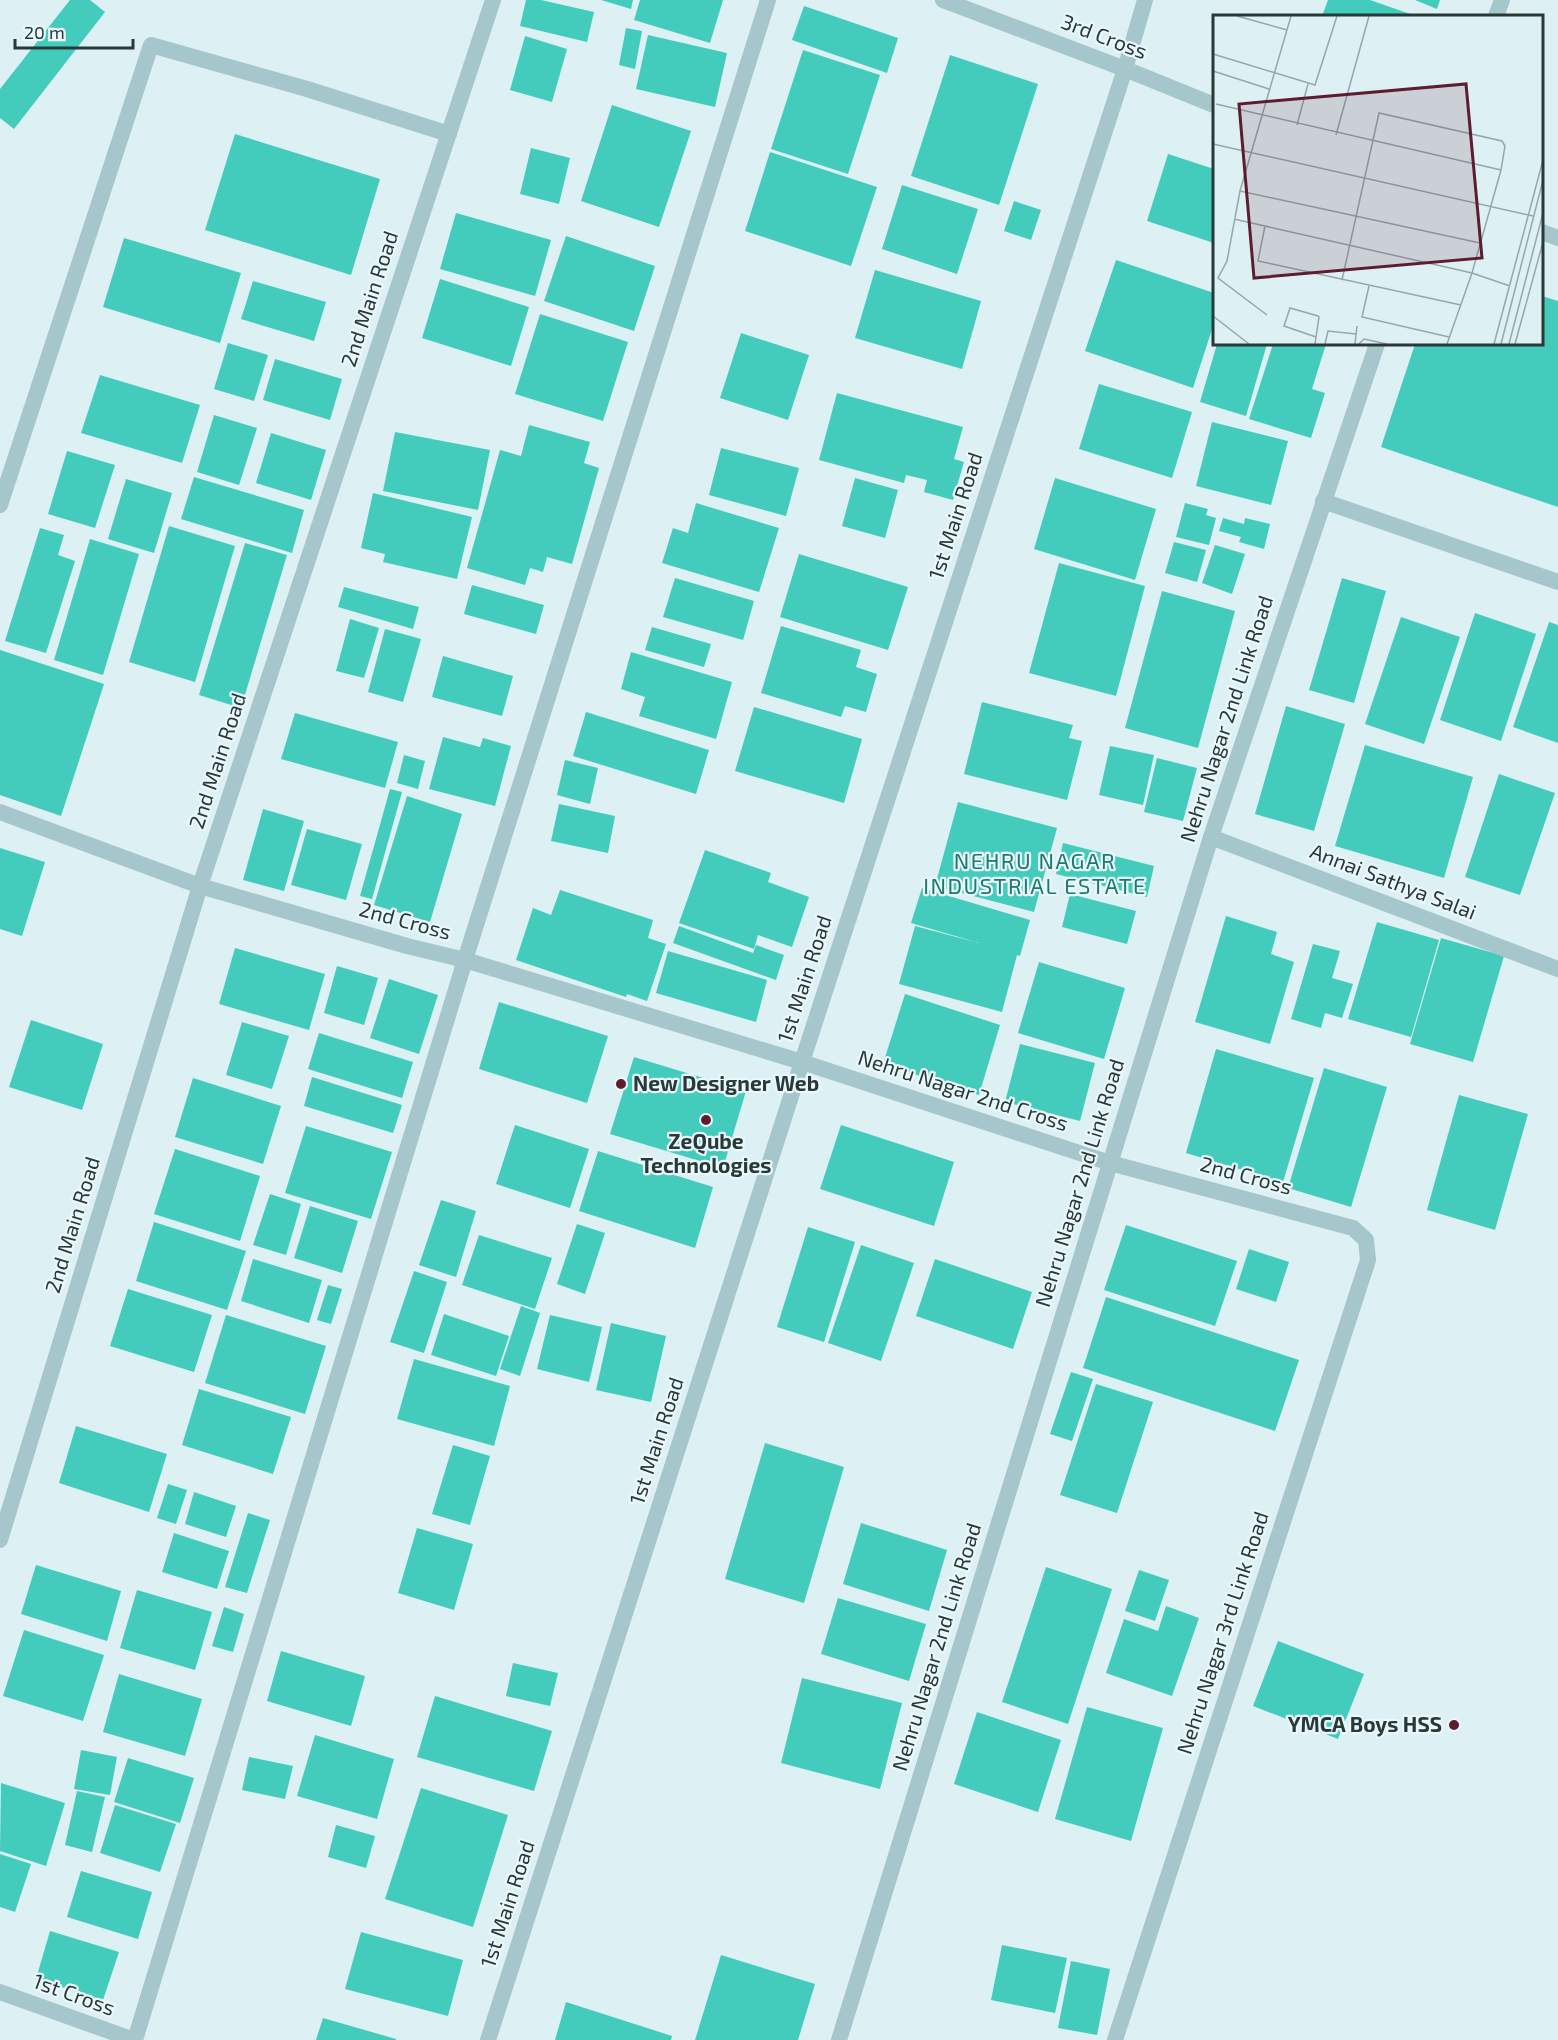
<svg xmlns="http://www.w3.org/2000/svg" width="1558" height="2040" viewBox="0 0 1558 2040" font-family="'Exo 2',sans-serif">
	<style>
		.building { fill: #43ccbc }
		.lines { fill: none; stroke-linecap: round; stroke-linejoin: round }
		.minor { stroke: #a5c6ca; stroke-width: 16 }
		.tertiary { stroke: #a5c6ca; stroke-width: 16 }
		.poi-dot { fill: #5d1c2f; stroke: #eaf8fb; stroke-width: 2 }
		.labels { text-anchor: middle; stroke-width: 4.5; stroke-linejoin: round; paint-order: stroke }
		.street-label { font-size: 21px; fill: #293938; stroke: #eaf8fb }
		.poi-label { font-size: 21px; font-weight: bold; fill: #293938; stroke: #eaf8fb; text-anchor: start }
		.neighbourhood-label { font-size: 22px; letter-spacing: 1.5px; fill: #1b7a6e; stroke: #eaf8fb }
		.inset-road { fill: none; stroke: #95a7a9; stroke-width: 1.5 }
		.view { fill: #5d1c2f; fill-opacity: 0.15; stroke: #5d1c2f; stroke-width: 3 }
		.inset-edge { fill: none; stroke: #293938; stroke-width: 3 }
	</style>
	<rect width="100%" height="100%" fill="#ddf0f4"/>
	<g class="building">
		<polygon points="70,0 90,0 105,12 14,129 0,118 0,89"/>
		<polygon points="526,0 541,0 594,12 587,42 520,26"/>
		<polygon points="601,0 633,0 631,9"/>
		<polygon points="640,0 723,0 710,43 634,20"/>
		<polygon points="1328,0 1370,0 1416,16 1322,16"/>
		<polygon points="1415,0 1440,0 1437,9"/>
		<polygon points="804,6 898,38 887,73 792,40"/>
		<polygon points="626,28 642,31 635,69 619,65"/>
		<polygon points="648,35 727,53 715,107 636,89"/>
		<polygon points="525,36 567,49 552,102 510,90"/>
		<polygon points="803,50 880,75 848,174 771,149"/>
		<polygon points="950,55 1038,84 999,205 911,176"/>
		<polygon points="612,105 691,131 659,227 581,201"/>
		<polygon points="235,134 380,179 351,275 205,230"/>
		<polygon points="531,148 570,158 559,204 520,194"/>
		<polygon points="770,152 877,187 851,266 745,231"/>
		<polygon points="1168,154 1214,169 1214,243 1147,221"/>
		<polygon points="902,185 978,209 957,274 882,249"/>
		<polygon points="1014,201 1041,210 1031,240 1004,231"/>
		<polygon points="456,213 551,240 535,296 440,269"/>
		<polygon points="566,236 655,266 634,331 544,301"/>
		<polygon points="124,238 241,273 220,343 103,307"/>
		<polygon points="1116,260 1214,293 1214,323 1193,388 1085,351"/>
		<polygon points="875,270 981,301 962,369 855,338"/>
		<polygon points="440,279 529,307 511,366 422,338"/>
		<polygon points="253,281 326,302 314,341 241,319"/>
		<polygon points="1542,296 1558,301 1558,507 1381,447 1415,344 1542,344"/>
		<polygon points="540,314 628,342 603,421 515,394"/>
		<polygon points="741,333 809,355 788,420 720,398"/>
		<polygon points="228,343 268,355 254,401 214,389"/>
		<polygon points="1217,344 1267,344 1246,416 1200,402"/>
		<polygon points="1273,344 1326,344 1312,389 1325,393 1311,438 1249,419"/>
		<polygon points="275,359 342,379 330,420 263,400"/>
		<polygon points="100,375 200,405 182,463 81,433"/>
		<polygon points="1099,384 1192,412 1172,478 1079,449"/>
		<polygon points="837,393 963,427 954,459 964,462 953,500 924,492 927,480 906,475 904,483 819,460"/>
		<polygon points="214,415 257,428 239,485 197,472"/>
		<polygon points="1212,422 1288,441 1271,505 1196,486"/>
		<polygon points="529,425 590,442 584,463 599,468 572,564 547,557 543,572 530,568 525,585 467,568 500,450 521,456"/>
		<polygon points="395,432 490,450 478,510 383,491"/>
		<polygon points="271,433 326,450 311,500 256,483"/>
		<polygon points="721,448 799,468 786,516 709,495"/>
		<polygon points="67,451 115,465 95,528 48,514"/>
		<polygon points="194,477 304,510 292,553 181,519"/>
		<polygon points="855,478 898,490 885,538 842,526"/>
		<polygon points="1055,478 1156,509 1135,580 1034,549"/>
		<polygon points="126,479 172,493 154,553 108,539"/>
		<polygon points="373,493 472,517 457,579 383,562 385,554 361,548"/>
		<polygon points="696,503 779,528 759,592 662,563 673,528 688,533"/>
		<polygon points="1185,503 1208,509 1206,515 1216,518 1209,545 1176,537"/>
		<polygon points="1223,518 1244,524 1245,518 1270,524 1264,549 1239,542 1241,537 1219,531"/>
		<polygon points="169,526 235,546 195,682 129,662"/>
		<polygon points="40,528 64,535 58,555 75,561 46,653 5,641"/>
		<polygon points="90,539 139,554 103,675 54,660"/>
		<polygon points="1174,542 1206,550 1197,582 1165,573"/>
		<polygon points="245,543 287,555 241,708 199,695"/>
		<polygon points="1215,545 1245,554 1232,594 1202,583"/>
		<polygon points="799,554 908,587 888,650 780,617"/>
		<polygon points="1059,563 1145,586 1116,696 1029,673"/>
		<polygon points="675,578 754,601 743,640 663,617"/>
		<polygon points="1342,578 1386,591 1354,703 1309,690"/>
		<polygon points="472,585 544,605 536,634 464,614"/>
		<polygon points="344,587 419,607 413,629 338,607"/>
		<polygon points="1162,591 1235,611 1198,748 1125,728"/>
		<polygon points="1475,613 1536,634 1501,741 1440,720"/>
		<polygon points="1401,617 1460,637 1424,744 1365,724"/>
		<polygon points="350,619 379,628 364,678 336,671"/>
		<polygon points="1549,622 1558,625 1558,743 1513,727"/>
		<polygon points="781,626 861,650 856,667 877,674 866,712 845,706 841,717 761,693"/>
		<polygon points="652,627 711,644 704,667 645,650"/>
		<polygon points="385,629 421,639 403,702 368,692"/>
		<polygon points="0,650 104,684 61,816 0,795"/>
		<polygon points="631,652 732,682 716,739 639,716 645,697 621,689"/>
		<polygon points="443,656 513,676 502,716 432,697"/>
		<polygon points="982,702 1073,725 1069,738 1082,741 1067,800 964,774"/>
		<polygon points="1286,706 1345,724 1314,831 1255,814"/>
		<polygon points="754,707 862,739 844,803 735,771"/>
		<polygon points="586,712 709,750 696,794 573,756"/>
		<polygon points="295,713 398,742 385,788 281,759"/>
		<polygon points="443,737 480,747 483,738 511,746 495,806 429,789"/>
		<polygon points="1365,745 1473,777 1444,878 1335,846"/>
		<polygon points="1110,746 1154,755 1143,805 1099,795"/>
		<polygon points="404,755 425,761 418,789 397,783"/>
		<polygon points="1157,758 1197,768 1183,821 1144,812"/>
		<polygon points="565,760 598,768 590,804 557,795"/>
		<polygon points="1499,774 1555,793 1520,895 1465,877"/>
		<polygon points="390,789 402,792 372,899 360,896"/>
		<polygon points="407,796 462,814 430,922 374,905"/>
		<polygon points="958,802 1057,828 1034,912 935,886"/>
		<polygon points="559,804 615,816 608,853 551,841"/>
		<polygon points="263,809 304,821 284,891 243,880"/>
		<polygon points="307,829 362,844 346,900 291,885"/>
		<polygon points="1063,843 1154,866 1147,897 1056,874"/>
		<polygon points="0,848 45,862 22,936 0,929"/>
		<polygon points="705,850 771,873 768,882 809,897 792,947 758,935 754,949 679,923"/>
		<polygon points="922,888 1030,920 1020,956 1017,955 1002,1012 899,984 915,926 979,943 911,923"/>
		<polygon points="560,890 653,920 648,938 666,944 647,1001 627,994 626,997 516,960 533,908 551,915"/>
		<polygon points="1070,894 1136,911 1127,944 1062,927"/>
		<polygon points="1226,916 1277,932 1271,954 1294,962 1270,1044 1195,1022"/>
		<polygon points="1377,922 1439,940 1411,1037 1348,1019"/>
		<polygon points="679,926 753,953 756,945 784,955 776,980 673,943"/>
		<polygon points="1441,938 1504,956 1473,1062 1410,1044"/>
		<polygon points="1313,944 1340,951 1332,978 1353,984 1342,1018 1325,1013 1321,1028 1291,1019"/>
		<polygon points="235,948 325,974 309,1030 219,1004"/>
		<polygon points="668,951 767,980 756,1022 656,993"/>
		<polygon points="1039,962 1125,988 1104,1059 1018,1033"/>
		<polygon points="337,966 378,978 364,1025 324,1013"/>
		<polygon points="389,979 438,995 419,1054 370,1038"/>
		<polygon points="905,994 1000,1025 979,1095 883,1064"/>
		<polygon points="499,1002 608,1036 587,1103 479,1069"/>
		<polygon points="31,1020 103,1044 82,1110 9,1087"/>
		<polygon points="242,1022 289,1036 272,1089 226,1075"/>
		<polygon points="319,1033 413,1062 402,1098 308,1069"/>
		<polygon points="1020,1044 1095,1063 1080,1121 1005,1102"/>
		<polygon points="1216,1049 1314,1078 1283,1182 1186,1153"/>
		<polygon points="634,1057 746,1091 723,1168 610,1134"/>
		<polygon points="1324,1068 1387,1087 1351,1207 1288,1188"/>
		<polygon points="312,1077 402,1105 393,1133 304,1106"/>
		<polygon points="193,1078 281,1106 263,1164 175,1137"/>
		<polygon points="1459,1095 1528,1114 1495,1230 1427,1210"/>
		<polygon points="515,1125 589,1149 570,1208 496,1184"/>
		<polygon points="841,1125 954,1162 934,1226 820,1189"/>
		<polygon points="306,1126 392,1152 371,1219 285,1193"/>
		<polygon points="175,1149 260,1176 240,1241 154,1214"/>
		<polygon points="598,1151 713,1187 695,1248 579,1211"/>
		<polygon points="270,1194 301,1204 286,1255 253,1245"/>
		<polygon points="441,1200 476,1211 456,1277 419,1265"/>
		<polygon points="310,1206 358,1221 342,1273 294,1258"/>
		<polygon points="154,1222 246,1251 227,1310 136,1281"/>
		<polygon points="577,1224 605,1233 585,1294 557,1284"/>
		<polygon points="1126,1225 1237,1261 1215,1326 1104,1290"/>
		<polygon points="808,1227 855,1242 824,1342 777,1327"/>
		<polygon points="479,1235 552,1258 535,1309 462,1285"/>
		<polygon points="861,1245 914,1263 881,1361 828,1343"/>
		<polygon points="1249,1249 1289,1262 1276,1302 1236,1289"/>
		<polygon points="253,1259 322,1280 309,1323 241,1301"/>
		<polygon points="935,1259 1032,1292 1013,1349 916,1316"/>
		<polygon points="414,1271 447,1282 424,1353 390,1342"/>
		<polygon points="328,1285 342,1289 331,1324 317,1320"/>
		<polygon points="128,1289 212,1315 194,1372 110,1346"/>
		<polygon points="1106,1297 1299,1360 1275,1431 1083,1368"/>
		<polygon points="521,1306 540,1313 520,1376 500,1369"/>
		<polygon points="444,1314 509,1336 496,1376 431,1355"/>
		<polygon points="226,1315 326,1346 305,1414 205,1383"/>
		<polygon points="550,1315 602,1327 589,1382 537,1369"/>
		<polygon points="611,1323 666,1336 651,1402 596,1390"/>
		<polygon points="414,1359 510,1386 494,1446 397,1419"/>
		<polygon points="1071,1372 1093,1379 1072,1441 1050,1434"/>
		<polygon points="1096,1384 1153,1402 1117,1513 1060,1495"/>
		<polygon points="199,1389 291,1417 273,1474 182,1445"/>
		<polygon points="76,1426 167,1454 149,1512 59,1483"/>
		<polygon points="765,1443 844,1467 804,1603 725,1579"/>
		<polygon points="453,1445 490,1456 470,1525 432,1514"/>
		<polygon points="168,1484 187,1490 176,1524 157,1518"/>
		<polygon points="194,1492 236,1506 226,1537 185,1524"/>
		<polygon points="248,1513 270,1520 247,1593 225,1587"/>
		<polygon points="861,1523 947,1550 929,1611 843,1584"/>
		<polygon points="417,1528 473,1544 454,1610 398,1593"/>
		<polygon points="174,1533 229,1551 217,1589 162,1572"/>
		<polygon points="36,1565 121,1591 107,1641 21,1614"/>
		<polygon points="1046,1567 1112,1589 1068,1724 1002,1702"/>
		<polygon points="1139,1570 1169,1580 1155,1621 1125,1611"/>
		<polygon points="137,1590 212,1612 195,1670 120,1648"/>
		<polygon points="838,1598 926,1624 909,1681 821,1654"/>
		<polygon points="1166,1606 1199,1618 1172,1696 1106,1673 1124,1619 1158,1631"/>
		<polygon points="224,1607 244,1614 233,1652 212,1646"/>
		<polygon points="24,1630 104,1655 83,1721 3,1696"/>
		<polygon points="1278,1641 1364,1674 1338,1739 1253,1706"/>
		<polygon points="281,1651 365,1676 351,1726 267,1701"/>
		<polygon points="513,1663 558,1673 550,1706 506,1696"/>
		<polygon points="119,1674 202,1699 185,1756 103,1732"/>
		<polygon points="802,1678 902,1703 880,1789 781,1763"/>
		<polygon points="435,1696 552,1731 534,1791 417,1757"/>
		<polygon points="1087,1707 1163,1728 1131,1841 1055,1819"/>
		<polygon points="977,1712 1061,1740 1038,1812 954,1784"/>
		<polygon points="315,1735 394,1759 377,1819 297,1796"/>
		<polygon points="81,1750 117,1757 110,1795 74,1789"/>
		<polygon points="249,1757 293,1766 285,1799 242,1790"/>
		<polygon points="128,1758 194,1778 180,1823 114,1802"/>
		<polygon points="1,1783 65,1803 46,1866 0,1851"/>
		<polygon points="421,1788 508,1815 473,1927 385,1899"/>
		<polygon points="77,1791 105,1797 92,1852 65,1845"/>
		<polygon points="115,1805 176,1824 160,1872 100,1853"/>
		<polygon points="336,1825 375,1836 366,1868 328,1857"/>
		<polygon points="0,1854 31,1864 15,1912 0,1907"/>
		<polygon points="81,1871 152,1892 138,1939 67,1917"/>
		<polygon points="50,1931 119,1952 103,2000 36,1979"/>
		<polygon points="361,1932 463,1960 448,2016 345,1989"/>
		<polygon points="1002,1945 1067,1958 1055,2013 991,2000"/>
		<polygon points="721,1955 815,1984 798,2040 695,2040"/>
		<polygon points="1071,1961 1110,1969 1097,2035 1058,2028"/>
		<polygon points="566,2002 672,2036 671,2040 555,2040"/>
		<polygon points="323,2018 396,2039 396,2040 316,2040"/>
	</g>
	<g class="lines">
		<g class="minor">
			<polyline points="943,0 1125,69 1145,0"/>
			<polyline points="1496,16 1502,0"/>
			<polyline points="1323,501 1558,582"/>
			<polyline points="0,505 151,45 307,89 449,134"/>
			<polyline points="0,812 200,886 407,946 465,960 802,1062 1110,1163 1353,1228 1366,1240 1368,1260 1115,2040"/>
			<polyline points="1211,837 1558,969"/>
			<polyline points="0,1540 200,886 493,0"/>
			<polyline points="0,1992 134,2040"/>
			<polyline points="135,2040 465,960 768,0"/>
			<polyline points="839,2040 1211,837 1377,344"/>
		</g>
		<g class="tertiary">
			<polyline points="1542,232 1558,238"/>
			<polyline points="488,2040 802,1062 1125,69 1214,105"/>
		</g>
	</g>
	<g class="poi-dot">
		<circle cx="621" cy="1084" r="6"/>
		<circle cx="706" cy="1120" r="6"/>
		<circle cx="1454" cy="1725" r="6"/>
	</g>
	<g class="labels">
		<g class="street-label">
			<text transform="translate(1104 37) rotate(21)" y="7">3rd Cross</text>
			<text transform="translate(370 299) rotate(-72)" y="7">2nd Main Road</text>
			<text transform="translate(956 516) rotate(-72)" y="7">1st Main Road</text>
			<text transform="translate(1227 719) rotate(-72)" y="7">Nehru Nagar 2nd Link Road</text>
			<text transform="translate(218 761) rotate(-72)" y="7">2nd Main Road</text>
			<text transform="translate(1393 882) rotate(21)" y="7">Annai Sathya Salai</text>
			<text transform="translate(405 921) rotate(15)" y="7">2nd Cross</text>
			<text transform="translate(805 979) rotate(-72)" y="7">1st Main Road</text>
			<text transform="translate(963 1091) rotate(18)" y="7">Nehru Nagar 2nd Cross</text>
			<text transform="translate(1246 1176) rotate(15)" y="7">2nd Cross</text>
			<text transform="translate(1080 1183) rotate(-73)" y="7">Nehru Nagar 2nd Link Road</text>
			<text transform="translate(73 1225) rotate(-73)" y="7">2nd Main Road</text>
			<text transform="translate(657 1441) rotate(-72)" y="7">1st Main Road</text>
			<text transform="translate(1223 1633) rotate(-72)" y="7">Nehru Nagar 3rd Link Road</text>
			<text transform="translate(937 1647) rotate(-73)" y="7">Nehru Nagar 2nd Link Road</text>
			<text transform="translate(508 1904) rotate(-72)" y="7">1st Main Road</text>
			<text transform="translate(74 1995) rotate(20)" y="7">1st Cross</text>
		</g>
		<g class="poi-label">
			<text x="633" y="1091">New Designer Web</text>
			<text x="706" y="1149" text-anchor="middle">ZeQube<tspan x="706" dy="24">Technologies</tspan></text>
			<text x="1442" y="1732" text-anchor="end">YMCA Boys HSS</text>
		</g>
		<g class="neighbourhood-label">
			<text x="1035" y="869">NEHRU NAGAR<tspan x="1035" dy="25">INDUSTRIAL ESTATE</tspan></text>
		</g>
	</g>
	<g transform="translate(1213 15)">
		<rect width="330" height="330" fill="#ddf0f4"/>
		<path class="inset-road" d="M24 1 74 15M0 39 102 70 124 1M0 56 56 74M3 89 288 155M84 110 95 69M123 120 156 1M0 129 320 201M27 176 267 228M21 204 259 258 297 271M52 211 45 246 248 290M129 265 166 98 289 126 292 131 288 155 259 258 234 329M156 271 149 302 236 322M54 300 5 263 14 246 27 176 78 1M0 301 36 329M102 329 103 322 106 302 105 301 77 293 71 311 103 322M112 329 115 316 143 319M142 329 144 311M146 329 151 324 174 329M281 329 330 145M288 329 330 165M296 329 330 198M302 329 330 227"/>
		<path class="view" d="M253 69 269 243 41 263 26 89Z"/>
		<rect width="330" height="330" class="inset-edge"/>
	</g>
	<path d="M15 39v9h118v-9" fill="none" stroke="#293938" stroke-width="3"/>
	<text x="24" y="39" font-size="18" fill="#293938" stroke="#eaf8fb" stroke-width="4.5" paint-order="stroke">20 m</text>
</svg>
